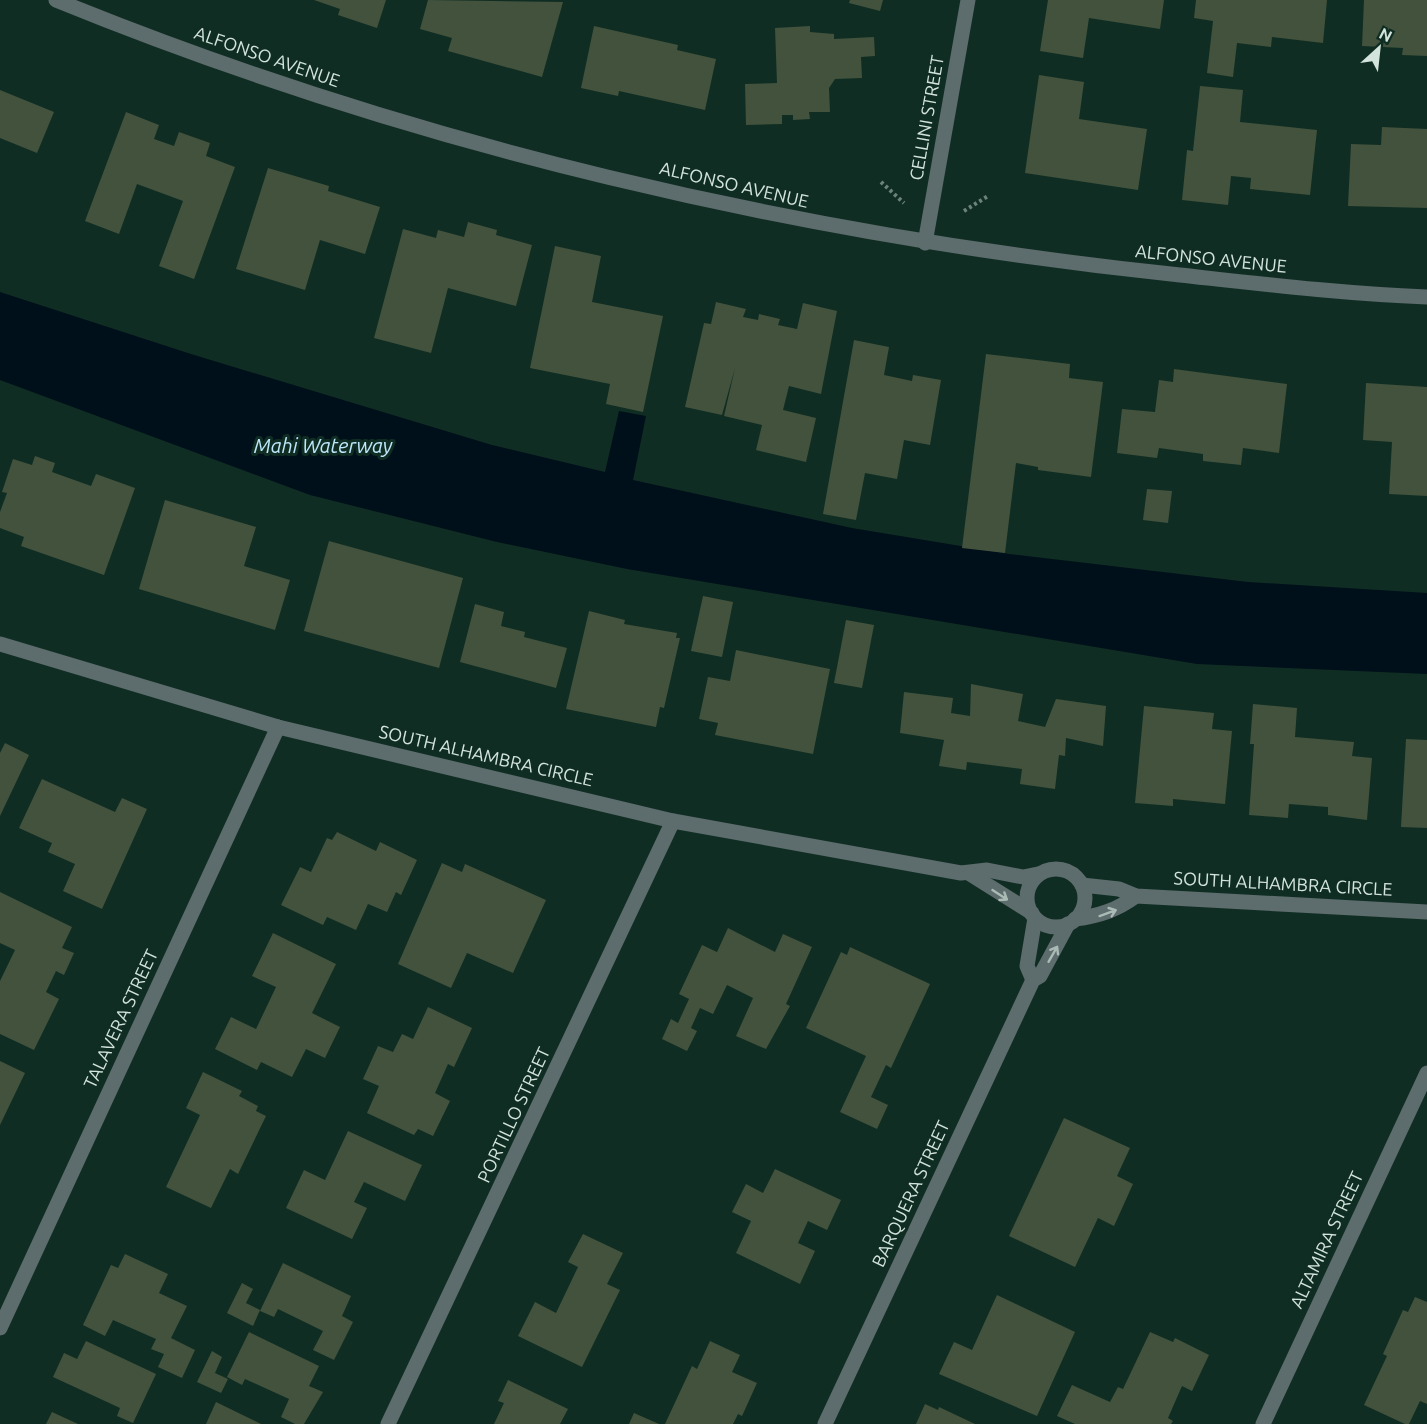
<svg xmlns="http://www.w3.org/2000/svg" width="1427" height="1424" viewBox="0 0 1427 1424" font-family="Ubuntu,sans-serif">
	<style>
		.water { fill: #00101a }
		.building { fill: #42523d }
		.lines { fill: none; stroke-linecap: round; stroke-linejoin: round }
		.path { stroke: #6b837a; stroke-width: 4; stroke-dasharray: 3 3; stroke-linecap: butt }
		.minor { stroke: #5d6c6c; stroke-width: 15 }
		.oneway { stroke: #aabab5 }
		.labels { text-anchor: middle; stroke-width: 6; stroke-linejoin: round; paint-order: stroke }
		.street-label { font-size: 18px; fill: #d3e4dd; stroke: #102d23 }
		.water-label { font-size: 20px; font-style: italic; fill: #bee8fc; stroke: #102d23 }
	</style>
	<rect width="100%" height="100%" fill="#102d23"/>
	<polygon class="water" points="0,292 191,354 492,445 605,472 619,411 646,416 633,480 852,528 1009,554 1248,582 1427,593 1427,674 1197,664 627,569 497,542 310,495 0,380"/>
	<g class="building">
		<polygon points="314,0 386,0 377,28 338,15 340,9"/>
		<polygon points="428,0 563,2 542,77 448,51 452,38 420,29"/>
		<polygon points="850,0 883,0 880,11 849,3"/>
		<polygon points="1048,0 1164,0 1160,29 1089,18 1083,58 1040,51"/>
		<polygon points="1196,0 1327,0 1323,43 1272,37 1271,47 1237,43 1233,77 1207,73 1213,21 1194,18"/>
		<polygon points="1364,0 1427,0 1427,56 1402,55 1403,48 1362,46"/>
		<polygon points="594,26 678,45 677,50 716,59 705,110 619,91 618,96 581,88"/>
		<polygon points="810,26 810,32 834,34 834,39 874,37 875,56 861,57 862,78 835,79 829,88 830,112 809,112 810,119 793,120 793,115 782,115 782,124 746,125 745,84 777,83 775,28"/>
		<polygon points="1039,75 1084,82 1079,119 1147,129 1138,190 1025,173"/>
		<polygon points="1200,86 1243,90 1240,122 1317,130 1310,195 1250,189 1251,178 1231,176 1228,205 1182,200 1187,150 1193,151"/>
		<polygon points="0,90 54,112 37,153 0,138"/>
		<polygon points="126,112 159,125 154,139 174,146 179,132 210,143 206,156 235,167 194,279 159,266 183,201 137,184 119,234 85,221"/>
		<polygon points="1382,127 1427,129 1427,208 1348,206 1351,144 1381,145"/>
		<polygon points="268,168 329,186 328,191 380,207 365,254 320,240 305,290 236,269"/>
		<polygon points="468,222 497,230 496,235 532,245 516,306 448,288 431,353 374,338 403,229 436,238 438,230 464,237"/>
		<polygon points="555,246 601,256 592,302 663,316 643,412 606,404 610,384 530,368"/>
		<polygon points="716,302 746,309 743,317 758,320 759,314 780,319 778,325 797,329 803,303 837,311 821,394 789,386 783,410 816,418 806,462 756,450 762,425 724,416 735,368 722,415 685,407 704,323 711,324"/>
		<polygon points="854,340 889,347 884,375 912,381 913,375 941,380 930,445 904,440 897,479 865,473 856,520 823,514"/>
		<polygon points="986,354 1070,364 1069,378 1103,382 1091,477 1038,470 1038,467 1016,463 1005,553 962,548"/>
		<polygon points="1174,369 1287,384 1279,453 1243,448 1241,465 1203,461 1203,454 1159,448 1157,458 1117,453 1122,409 1155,412 1159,380 1173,382"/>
		<polygon points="1366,383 1427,387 1427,496 1389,494 1392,442 1363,440"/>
		<polygon points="35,456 55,463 52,472 91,486 96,474 135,488 104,575 21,546 24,537 0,528 0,512 7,493 2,492 13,459 32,465"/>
		<polygon points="1147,489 1172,491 1168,523 1143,520"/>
		<polygon points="165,500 256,527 244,566 290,580 275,630 139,589"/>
		<polygon points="329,541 463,578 439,668 304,631"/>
		<polygon points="703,596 733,602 722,657 691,651"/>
		<polygon points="475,604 504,612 501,626 525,632 524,637 567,648 556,688 460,662"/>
		<polygon points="589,611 625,620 624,624 677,633 676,638 680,638 664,708 660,707 656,727 566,709"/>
		<polygon points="846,620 874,625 862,688 834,683"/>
		<polygon points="736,650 830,669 813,754 715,735 718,723 699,719 708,677 730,681"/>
		<polygon points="971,684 1023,694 1018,721 1045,727 1056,699 1106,706 1103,746 1066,738 1065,756 1059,755 1055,789 1020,784 1022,769 967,762 966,770 939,766 944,740 900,733 904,692 953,698 951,713 970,716"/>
		<polygon points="1253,704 1297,708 1295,737 1354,742 1352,756 1372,758 1367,820 1328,815 1328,807 1289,804 1288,818 1249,815 1254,744 1250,744"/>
		<polygon points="1144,706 1214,713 1212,729 1232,731 1225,804 1173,799 1173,806 1135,803"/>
		<polygon points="1406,739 1427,740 1427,828 1401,827"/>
		<polygon points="5,743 29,755 0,816 0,753"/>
		<polygon points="42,779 115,812 122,798 147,809 102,909 63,891 75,864 48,852 52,843 19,828"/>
		<polygon points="337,832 376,851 380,842 417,860 401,895 396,892 387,912 368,904 356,930 327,917 323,925 281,905 300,867 311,872 327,838 332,840"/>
		<polygon points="442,863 462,872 465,864 546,900 513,973 467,953 451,988 398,964"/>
		<polygon points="0,892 72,927 62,948 74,953 64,975 56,971 46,992 59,999 34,1050 0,1034 0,981 15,950 0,943"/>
		<polygon points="728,928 775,952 783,934 812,947 786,1004 790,1006 766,1049 736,1036 753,998 727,985 713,1014 700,1008 691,1028 697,1031 687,1051 662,1039 671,1019 678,1023 689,999 679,994 702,945 717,952"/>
		<polygon points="273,933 336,964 312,1013 340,1027 325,1058 306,1049 292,1077 261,1062 257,1070 215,1049 231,1017 256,1029 276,987 252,976"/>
		<polygon points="850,947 930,984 891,1068 886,1065 871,1097 888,1105 877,1129 840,1112 866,1056 806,1028 841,952 847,955"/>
		<polygon points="428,1007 472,1028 454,1067 448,1064 435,1093 450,1101 433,1136 418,1129 414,1135 367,1113 379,1086 363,1079 378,1046 393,1052 402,1034 413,1039"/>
		<polygon points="0,1061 25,1073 0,1125"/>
		<polygon points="203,1072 242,1091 239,1096 258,1106 256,1111 266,1116 238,1174 230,1169 211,1208 166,1187 200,1115 186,1108"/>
		<polygon points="1064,1118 1130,1148 1117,1176 1133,1184 1114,1226 1098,1218 1075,1267 1009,1236"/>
		<polygon points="348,1131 422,1165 405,1201 364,1182 354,1202 367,1208 352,1239 286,1208 304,1170 325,1180"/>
		<polygon points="775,1169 841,1200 827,1230 808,1221 798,1243 815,1251 800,1284 736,1253 751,1221 732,1212 746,1184 763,1193"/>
		<polygon points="583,1234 623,1253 607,1284 620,1290 582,1367 518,1336 535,1302 556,1313 578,1267 568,1262"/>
		<polygon points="125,1254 168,1274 159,1293 187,1306 171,1338 195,1350 182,1378 158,1367 164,1354 151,1349 156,1339 113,1320 105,1336 83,1325 111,1265 118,1268"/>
		<polygon points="283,1263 351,1296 342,1316 353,1322 334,1360 313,1350 323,1331 278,1309 274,1317 260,1311"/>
		<polygon points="242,1283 253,1289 246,1303 260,1310 253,1326 227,1313"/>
		<polygon points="997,1295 1075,1332 1037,1416 939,1374 954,1342 972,1350"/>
		<polygon points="1415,1297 1427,1302 1427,1404 1420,1401 1409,1424 1405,1424 1364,1405 1387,1356 1383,1354 1403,1310 1408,1312"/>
		<polygon points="249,1332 319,1366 309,1386 323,1392 304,1424 295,1424 281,1417 289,1399 245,1379 242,1385 227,1377"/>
		<polygon points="1150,1332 1173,1342 1175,1338 1209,1355 1192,1391 1182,1386 1168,1418 1173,1421 1171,1424 1075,1424 1057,1416 1072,1385 1110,1402 1118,1387 1123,1389"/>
		<polygon points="86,1341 156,1374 133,1423 117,1416 120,1408 53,1377 64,1353 77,1359"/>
		<polygon points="710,1341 740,1355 732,1372 757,1383 742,1416 738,1414 733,1424 665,1424 692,1366 697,1369"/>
		<polygon points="212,1351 222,1357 215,1373 228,1379 221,1393 197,1382"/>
		<polygon points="508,1380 568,1409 560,1424 494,1424 504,1403 498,1401"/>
		<polygon points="216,1402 261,1424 206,1424"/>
		<polygon points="925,1404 938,1410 939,1407 975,1424 916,1424"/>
		<polygon points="52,1412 78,1424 46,1424"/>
		<polygon points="634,1413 659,1424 629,1424"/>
	</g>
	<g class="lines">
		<g class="path">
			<polyline points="881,182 904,203"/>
			<polyline points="964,211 988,196"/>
		</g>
		<g class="minor">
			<path d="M56 0C414 146 796 235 1180 275 1262 284 1345 294 1427 297"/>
			<polyline points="925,243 968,0"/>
			<polyline points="0,644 278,727 673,821 961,873 987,870 1023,877 1038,874"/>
			<circle cx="1056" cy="898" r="29"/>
			<polyline points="970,874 1032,913"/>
			<polyline points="1082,885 1119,889 1136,896 1427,912"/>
			<path d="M1075 919C1099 916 1117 910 1136 896"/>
			<polyline points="1033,980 1027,966 1035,918"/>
			<polyline points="0,1328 278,727"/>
			<polyline points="388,1424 673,821"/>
			<polyline points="825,1424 1033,980 1040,976 1068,924"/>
			<polyline points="1263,1424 1427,1073"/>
		</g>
	</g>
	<defs><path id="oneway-shaft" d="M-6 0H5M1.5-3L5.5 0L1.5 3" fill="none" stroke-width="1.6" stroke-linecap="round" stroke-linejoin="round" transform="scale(1.5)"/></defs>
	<g class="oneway">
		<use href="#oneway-shaft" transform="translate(1000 895) rotate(33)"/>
		<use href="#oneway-shaft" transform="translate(1108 913) rotate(-20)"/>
		<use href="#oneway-shaft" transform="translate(1053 954) rotate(-60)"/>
	</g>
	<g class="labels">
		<g class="street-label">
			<text transform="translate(267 57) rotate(19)" y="6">ALFONSO AVENUE</text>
			<text transform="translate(927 118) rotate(-80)" y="6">CELLINI STREET</text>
			<text transform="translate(734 185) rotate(13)" y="6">ALFONSO AVENUE</text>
			<text transform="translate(1211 259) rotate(6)" y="6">ALFONSO AVENUE</text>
			<text transform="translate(486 756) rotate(13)" y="6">SOUTH ALHAMBRA CIRCLE</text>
			<text transform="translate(1283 884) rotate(3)" y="6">SOUTH ALHAMBRA CIRCLE</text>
			<text transform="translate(121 1019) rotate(-65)" y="6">TALAVERA STREET</text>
			<text transform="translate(514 1115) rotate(-65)" y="6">PORTILLO STREET</text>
			<text transform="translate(911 1194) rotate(-65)" y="6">BARQUERA STREET</text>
			<text transform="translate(1327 1240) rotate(-65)" y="6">ALTAMIRA STREET</text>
		</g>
		<g class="water-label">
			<text x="323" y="453">Mahi Waterway</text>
		</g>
	</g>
	<g transform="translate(1379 48) rotate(27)" stroke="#102d23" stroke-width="4.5" paint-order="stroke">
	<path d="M0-4.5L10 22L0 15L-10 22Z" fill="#d3e4dd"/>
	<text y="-9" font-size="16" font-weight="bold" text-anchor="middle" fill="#d3e4dd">N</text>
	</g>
</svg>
